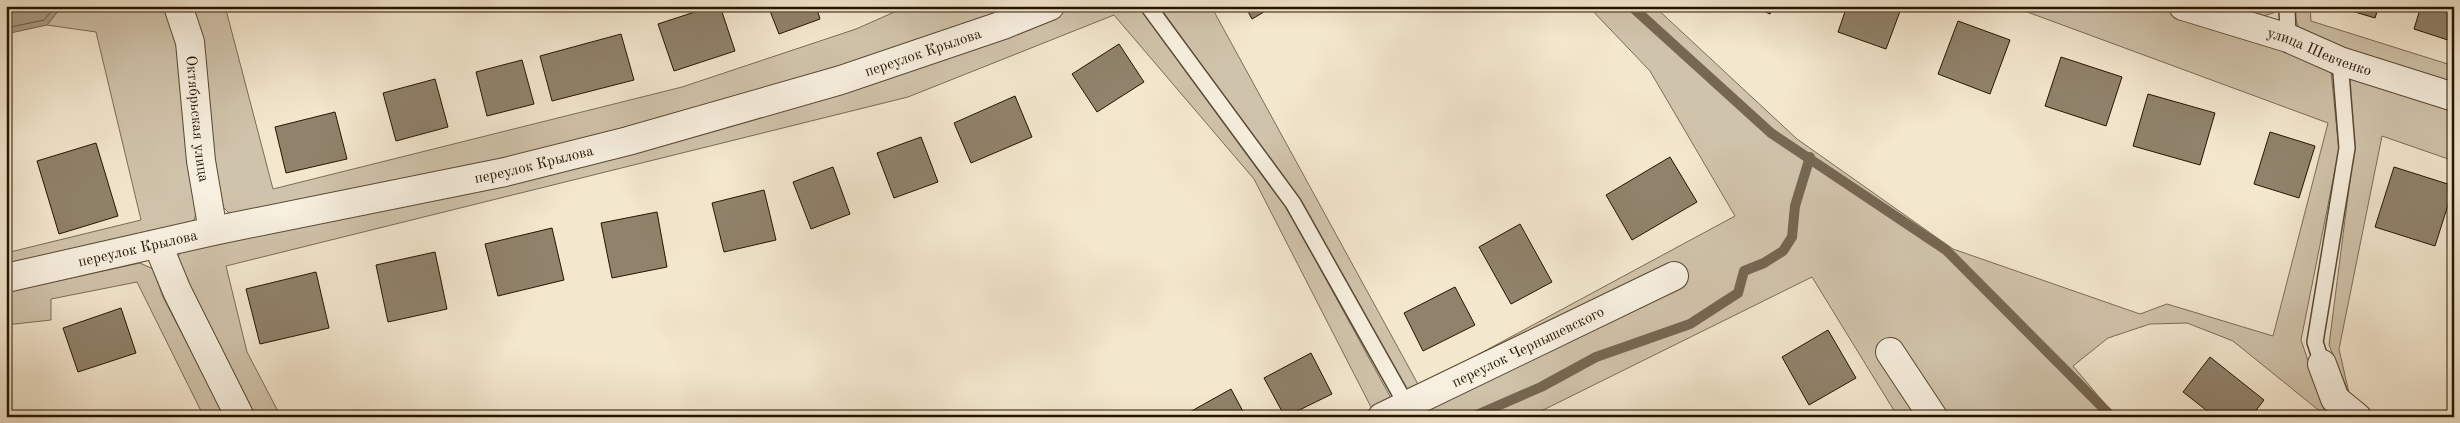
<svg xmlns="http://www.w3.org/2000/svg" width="2460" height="423" viewBox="0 0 2460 423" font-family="'Old Standard TT',serif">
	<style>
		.green { fill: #d0c3ab; stroke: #7a6c56 }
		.water { fill: #ad9f88; stroke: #766752 }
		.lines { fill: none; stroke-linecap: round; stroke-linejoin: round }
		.shore { stroke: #685a44; stroke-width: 1 }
		.stream { stroke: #766752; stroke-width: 10 }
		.building { fill: #90826b; stroke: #241400 }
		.lane-casing { stroke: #584934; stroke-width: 18 }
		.street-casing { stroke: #584934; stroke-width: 30 }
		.lane { stroke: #f7efdf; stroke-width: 15 }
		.street { stroke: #f7efdf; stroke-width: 28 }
		.labels { text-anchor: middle; stroke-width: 4.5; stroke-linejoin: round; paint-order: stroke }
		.street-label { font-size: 15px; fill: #241400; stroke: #f7efdf }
	</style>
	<rect width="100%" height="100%" fill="#f3e7ce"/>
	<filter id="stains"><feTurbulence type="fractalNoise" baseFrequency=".004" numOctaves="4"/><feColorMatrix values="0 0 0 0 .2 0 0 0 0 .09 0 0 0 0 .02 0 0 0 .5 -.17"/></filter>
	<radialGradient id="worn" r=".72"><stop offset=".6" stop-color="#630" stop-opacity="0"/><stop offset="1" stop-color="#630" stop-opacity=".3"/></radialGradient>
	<g class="green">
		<polygon points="62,6 170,6 182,44 200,206 193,222 6,267 6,253 141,220 96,32 47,25"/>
		<polygon points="186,6 225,6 273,189 682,87 856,29 908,6 1023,6 926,42 626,131 501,160 230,214 215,199"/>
		<polygon points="1080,6 1138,6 1287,208 1392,400 1372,409 1254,179 1114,15 908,97 226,266 247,352 281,417 252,417 176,261 181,251 1006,34"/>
		<polygon points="1159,6 1211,6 1419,386 1407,392 1297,198"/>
		<polygon points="1588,6 1654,6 1797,139 1953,249 2140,314 2167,304 2273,336 2328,123 2011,6 2153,6 2285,47 2331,71 2339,150 2301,340 2327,417 2233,341 2187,323 2150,324 2108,338 2073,366 2106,405 2090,417 1898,417 1812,277 1529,417 1422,417 1417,409 1431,380 1735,216 1650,71"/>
		<polygon points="2218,6 2276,6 2276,12 2257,18"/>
		<polygon points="2294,6 2310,6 2311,21 2454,66 2454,89 2301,35 2294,14"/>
		<polygon points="2347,74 2454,107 2454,161 2382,136 2339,349 2349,393 2329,345 2354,149"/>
		<polygon points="140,263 153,269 163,297 225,417 204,417 137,282 51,299 51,320 6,325 6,292"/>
	</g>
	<polygon class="water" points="6,6 62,6 47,25 6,34"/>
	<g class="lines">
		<polyline class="shore" points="6,28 44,20 56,6"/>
		<g class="stream">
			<polyline points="1631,6 1771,133 1946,250 2112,417"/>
			<polyline points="1472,417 1541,387 1596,357 1690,324 1738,293 1744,271 1764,263 1783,251 1792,237 1795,206 1810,157"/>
		</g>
	</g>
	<g class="building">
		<polygon points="713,6 720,6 735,51 674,71 658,24"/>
		<polygon points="768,6 816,6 820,19 779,34"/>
		<polygon points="1245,6 1274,6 1252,19"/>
		<polygon points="1752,6 1773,6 1770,14"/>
		<polygon points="1847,6 1902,6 1886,49 1838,32"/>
		<polygon points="2335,6 2379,6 2375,18"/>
		<polygon points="2421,6 2454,6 2454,42 2414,29"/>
		<polygon points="1958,21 2010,40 1990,94 1938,74"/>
		<polygon points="621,34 634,80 552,101 540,56"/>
		<polygon points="1119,44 1144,82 1097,112 1072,74"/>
		<polygon points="2061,57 2122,77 2106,126 2045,106"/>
		<polygon points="522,60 534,104 487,116 476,72"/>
		<polygon points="435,79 448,127 396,141 383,93"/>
		<polygon points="2148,94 2215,113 2200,165 2133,146"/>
		<polygon points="1015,96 1032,137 971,163 954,123"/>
		<polygon points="335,112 347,159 286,173 275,127"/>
		<polygon points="2270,132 2315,146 2299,198 2254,184"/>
		<polygon points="921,137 938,182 894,198 877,153"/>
		<polygon points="96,143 118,216 59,234 37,161"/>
		<polygon points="1670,157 1697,202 1632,240 1606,195"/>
		<polygon points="833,167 850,214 811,229 793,182"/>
		<polygon points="2394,167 2454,186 2435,246 2375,227"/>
		<polygon points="764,190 776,240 724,252 712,203"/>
		<polygon points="657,212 667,267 612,278 601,223"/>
		<polygon points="1520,224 1552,282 1511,304 1479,247"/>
		<polygon points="552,228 564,280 498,296 485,244"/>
		<polygon points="435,252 447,309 388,322 376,265"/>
		<polygon points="316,272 329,328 260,344 246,289"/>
		<polygon points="1455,287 1475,325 1423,351 1404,313"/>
		<polygon points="121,308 136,353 78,372 63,328"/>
		<polygon points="1828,330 1856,378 1809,405 1782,357"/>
		<polygon points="1311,353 1332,394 1285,417 1264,378"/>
		<polygon points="2210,357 2264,400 2251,417 2215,417 2183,392"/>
		<polygon points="1231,389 1246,417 1191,417 1188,413"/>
	</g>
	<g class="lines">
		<defs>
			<g id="lane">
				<polyline points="1148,6 1293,203 1406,404"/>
				<polyline points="2287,6 2288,38"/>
				<polyline points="2322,364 2315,342 2347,148 2340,61"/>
			</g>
			<g id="street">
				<path id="s1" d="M178 6 190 42 201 161 213 231"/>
				<path id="s2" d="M2183 6 2288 38 2340 61 2454 97"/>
				<polyline points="158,245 177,291 240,417"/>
				<path id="s3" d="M6 278 213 231 505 172 628 141 841 80 1003 25 1050 6"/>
				<polyline points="1890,352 1933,417"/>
				<polyline points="2322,364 2335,399 2357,417"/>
				<path id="s4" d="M1382 417 1674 276"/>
			</g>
		</defs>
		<use href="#lane" class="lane-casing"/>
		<use href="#street" class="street-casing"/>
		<use href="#lane" class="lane"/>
		<use href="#street" class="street"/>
	</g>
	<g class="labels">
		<g class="street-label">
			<text dy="5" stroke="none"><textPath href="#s2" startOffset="144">улица Шевченко</textPath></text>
			<text dy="5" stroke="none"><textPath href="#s3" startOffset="945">переулок Крылова</textPath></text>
			<text dy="5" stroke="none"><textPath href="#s1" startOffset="115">Октябрьская улица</textPath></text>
			<text dy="5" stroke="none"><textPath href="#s3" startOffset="540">переулок Крылова</textPath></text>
			<text dy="5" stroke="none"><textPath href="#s3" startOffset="135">переулок Крылова</textPath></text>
			<text dy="5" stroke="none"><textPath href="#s4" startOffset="162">переулок Чернышевского</textPath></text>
		</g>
	</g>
	<rect width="2460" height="423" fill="none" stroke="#f3e7ce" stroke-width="25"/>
	<rect x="8" y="8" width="2445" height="408" fill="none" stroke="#241400" stroke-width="2.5"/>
	<rect x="12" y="12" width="2435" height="398" fill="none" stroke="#241400"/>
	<rect width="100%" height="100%" filter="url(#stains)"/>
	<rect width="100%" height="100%" fill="url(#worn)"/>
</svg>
